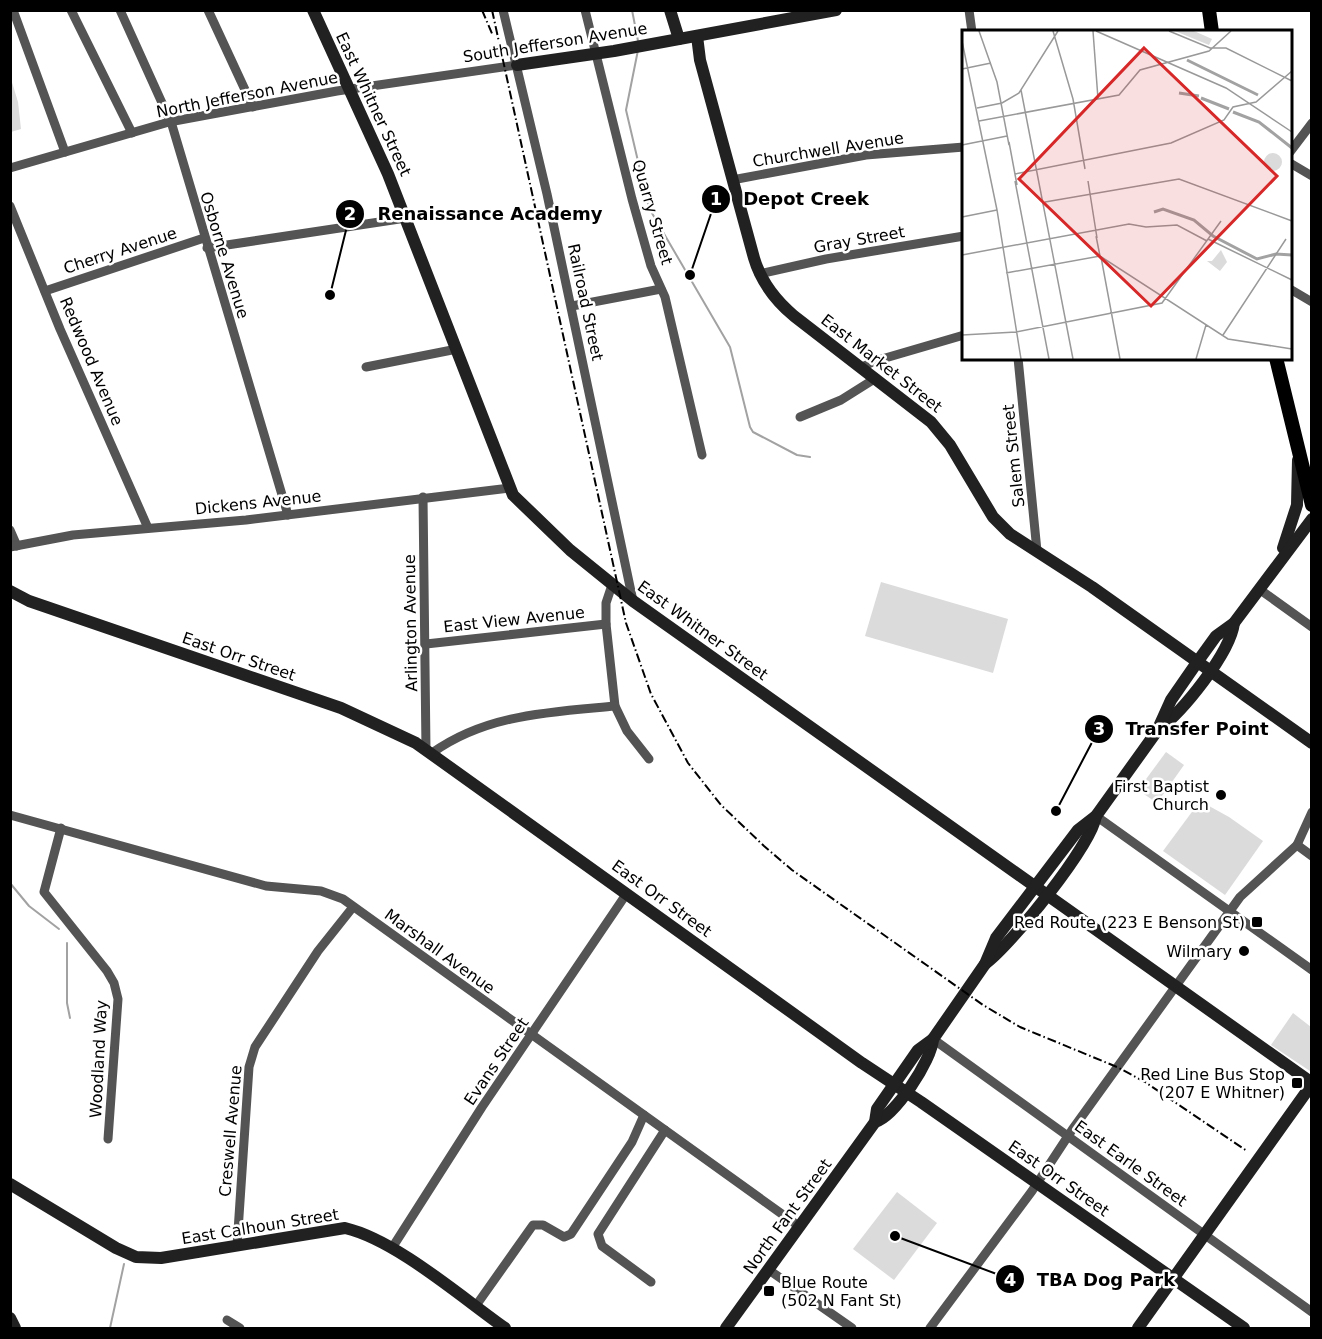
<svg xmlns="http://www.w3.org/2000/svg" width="1322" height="1339" viewBox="0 0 1322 1339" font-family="'DejaVu Sans',sans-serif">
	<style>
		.green { fill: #dbdbdb }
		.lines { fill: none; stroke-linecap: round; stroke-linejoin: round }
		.stream { stroke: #a2a2a2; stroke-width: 2 }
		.street { stroke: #545454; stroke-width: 9 }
		.secondary { stroke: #212121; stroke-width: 12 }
		.primary { stroke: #000; stroke-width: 14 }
		.rail { stroke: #000; stroke-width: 2; stroke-dasharray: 9 3 1.5 3; stroke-linecap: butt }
		.poi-dot { fill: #000; stroke: #fff; stroke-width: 2 }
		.labels { text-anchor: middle; stroke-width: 5; stroke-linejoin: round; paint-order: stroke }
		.street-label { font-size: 16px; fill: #000; stroke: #fff }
		.poi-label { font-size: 16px; fill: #000; stroke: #fff; text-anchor: end }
		.inset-river { fill: none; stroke: #a2a2a2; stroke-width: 3 }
		.inset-road { fill: none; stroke: #999; stroke-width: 1.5 }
		.view { fill: #d62828; fill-opacity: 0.15; stroke: #d62828; stroke-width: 3 }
		.inset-edge { fill: none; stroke: #000; stroke-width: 3 }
		.leader { fill: none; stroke: #000; stroke-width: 2 }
		.callout-dot { fill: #000; stroke: #fff; stroke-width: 2 }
		.mark-label { font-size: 18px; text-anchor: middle; font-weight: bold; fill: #fff }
		.callout-label { font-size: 18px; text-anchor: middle; font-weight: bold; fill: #000; stroke: #fff; stroke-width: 5; stroke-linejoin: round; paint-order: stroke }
	</style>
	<rect width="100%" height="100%" fill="#fff"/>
	<g class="green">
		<polygon points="11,79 18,102 21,129 11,132"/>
		<polygon points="881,582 1008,619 993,673 865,636"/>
		<polygon points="1166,752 1184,765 1157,803 1138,790"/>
		<polygon points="1200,801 1229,817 1263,841 1225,895 1163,851"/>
		<polygon points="1293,1013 1311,1027 1310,1071 1271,1045"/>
		<polygon points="897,1192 937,1223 894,1280 853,1249"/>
	</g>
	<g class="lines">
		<g class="stream">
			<polyline points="632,10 638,41"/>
			<polyline points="638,50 626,110 649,208 730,347 750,427 753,432 797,455 810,457"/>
			<polyline points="10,883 29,906 59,929"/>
			<polyline points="67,943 67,1003 70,1018"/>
			<polyline points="110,1328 124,1264"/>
		</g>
		<g class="street">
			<polyline points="13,10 65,152"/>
			<polyline points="71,10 132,133"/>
			<polyline points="120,10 172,125 288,515"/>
			<polyline points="208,10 253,107"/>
			<polyline points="503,10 547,194 633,601"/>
			<polyline points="585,10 632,199 651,266 665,297 702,455"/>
			<polyline points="969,10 972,32"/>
			<polyline points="1290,152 1312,123"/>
			<polyline points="1290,163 1312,176"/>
			<polyline points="10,168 169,122 337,91 517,65"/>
			<polyline points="732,180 866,155 964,147"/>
			<polyline points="10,206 60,329 148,528"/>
			<polyline points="207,248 406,218"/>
			<polyline points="759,274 826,259 964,236"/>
			<polyline points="1290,289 1312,302"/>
			<polyline points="45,291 204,238"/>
			<polyline points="572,306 661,289"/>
			<polyline points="1018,358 1037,551"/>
			<polyline points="366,367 457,349"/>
			<polyline points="862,367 875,361 964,335"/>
			<polyline points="800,417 841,400 876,378"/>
			<polyline points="423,497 426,749"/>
			<polyline points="10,530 17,546"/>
			<polyline points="10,547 73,535 246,520 510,488"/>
			<polyline points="612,585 606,603 606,624 615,706 627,731 649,759"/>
			<polyline points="1259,589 1312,627"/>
			<polyline points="426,644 606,624"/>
			<path d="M432 753C486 714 551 712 615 706"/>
			<polyline points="10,815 266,886 321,891 343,899 800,1227"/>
			<polyline points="1096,816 1312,970"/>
			<polyline points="61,828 44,892 107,971 114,983 118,999 108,1139"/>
			<polyline points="1297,845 1312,856"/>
			<polyline points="933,1039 1312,1312"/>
			<polyline points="237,1246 249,1067 255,1047 318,951 353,907"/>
			<polyline points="392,1248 482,1107 627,893"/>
			<polyline points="769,1270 852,1328"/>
			<polyline points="651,1282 602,1246 598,1234 665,1130"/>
			<polyline points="475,1307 533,1225 543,1225 564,1237 571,1234 632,1142 644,1115"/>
			<polyline points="227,1320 240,1328"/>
			<polyline points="930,1328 1032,1191 1072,1130 1240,897 1297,845 1312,812"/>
		</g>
		<g class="secondary">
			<polyline points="313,10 388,174 513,495 570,550 633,601 1312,1083"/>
			<polyline points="670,10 679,39"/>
			<path d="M697 36 700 60 754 258C761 282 775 300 794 316L931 422 950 445 993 517 1010 534 1092 587 1312 743"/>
			<polyline points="517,65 614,51 836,10"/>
			<polyline points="1283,548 1297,505 1298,460"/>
			<polyline points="10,591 29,601 341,708 416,743 862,1063 921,1102 1244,1328"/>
			<path d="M1158 730C1182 712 1230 654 1234 623"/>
			<path d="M985 964C1011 945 1091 846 1096 816"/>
			<path d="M875 1122C895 1116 932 1060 933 1039"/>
			<path d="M10 1184 116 1248 136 1257 161 1258 345 1228C396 1240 461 1297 505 1328"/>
			<polyline points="10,1318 15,1328"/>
			<polyline points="726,1328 875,1122 877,1109 918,1050 933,1039 985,964 996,938 1078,830 1096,816 1157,731 1171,700 1198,661 1216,636 1234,623 1312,519"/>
			<polyline points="1138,1328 1312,1084"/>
		</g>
		<g class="primary">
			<polyline points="1209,10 1212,32"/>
			<polyline points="1276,358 1312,505"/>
		</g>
		<g class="rail">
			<polyline points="482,10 493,36"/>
			<polyline points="492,10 626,623 651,694 688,763 721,805 764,846 792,870 983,1005 1020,1027 1117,1067 1145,1082 1247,1151"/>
		</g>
	</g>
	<g class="poi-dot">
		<circle cx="1221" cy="795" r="6"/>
		<rect x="1251" y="916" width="12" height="12" rx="3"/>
		<circle cx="1244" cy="951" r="6"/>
		<rect x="1291" y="1077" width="12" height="12" rx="3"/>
		<rect x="763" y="1285" width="12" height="12" rx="3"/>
	</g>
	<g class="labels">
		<g class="street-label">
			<text transform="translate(555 42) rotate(-9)" y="6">South Jefferson Avenue</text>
			<text transform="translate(247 94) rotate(-11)" y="6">North Jefferson Avenue</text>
			<text transform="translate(374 104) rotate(65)" y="6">East Whitner Street</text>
			<text transform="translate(828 149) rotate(-9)" y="6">Churchwell Avenue</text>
			<text transform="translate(653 212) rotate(74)" y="6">Quarry Street</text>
			<text transform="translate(859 239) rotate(-10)" y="6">Gray Street</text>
			<text transform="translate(120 250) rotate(-18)" y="6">Cherry Avenue</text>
			<text transform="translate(225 255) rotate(73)" y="6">Osborne Avenue</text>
			<text transform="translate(586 302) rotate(78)" y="6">Railroad Street</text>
			<text transform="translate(92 361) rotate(67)" y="6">Redwood Avenue</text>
			<text transform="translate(882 363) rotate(38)" y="6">East Market Street</text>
			<text transform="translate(1013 456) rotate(-96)" y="6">Salem Street</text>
			<text transform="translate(258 502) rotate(-6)" y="6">Dickens Avenue</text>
			<text transform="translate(514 619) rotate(-6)" y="6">East View Avenue</text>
			<text transform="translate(410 623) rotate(-91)" y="6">Arlington Avenue</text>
			<text transform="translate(703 630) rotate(36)" y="6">East Whitner Street</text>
			<text transform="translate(239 656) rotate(19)" y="6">East Orr Street</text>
			<text transform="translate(662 898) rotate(36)" y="6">East Orr Street</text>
			<text transform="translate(440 951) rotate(36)" y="6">Marshall Avenue</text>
			<text transform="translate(98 1059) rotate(-87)" y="6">Woodland Way</text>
			<text transform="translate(496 1061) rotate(-56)" y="6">Evans Street</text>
			<text transform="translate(230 1131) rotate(-85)" y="6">Creswell Avenue</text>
			<text transform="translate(1131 1163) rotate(36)" y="6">East Earle Street</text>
			<text transform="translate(1059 1178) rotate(35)" y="6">East Orr Street</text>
			<text transform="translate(787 1216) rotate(-54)" y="6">North Fant Street</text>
			<text transform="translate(260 1226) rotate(-9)" y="6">East Calhoun Street</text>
		</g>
		<g class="poi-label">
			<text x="1209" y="792">First Baptist<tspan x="1209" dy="18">Church</tspan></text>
			<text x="1245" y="928">Red Route (223 E Benson St)</text>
			<text x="1232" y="957">Wilmary</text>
			<text x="1285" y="1080">Red Line Bus Stop<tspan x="1285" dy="18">(207 E Whitner)</tspan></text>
			<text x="781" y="1288" text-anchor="start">Blue Route<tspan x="781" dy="18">(502 N Fant St)</tspan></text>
		</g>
	</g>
	<g transform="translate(962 30)">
		<rect width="330" height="330" fill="#fff"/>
		<path d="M213 1H232L250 9 247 15ZM302 132a9 9 0 1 1 18 0a9 9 0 1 1-18 0ZM259 220 265 232 258 241 245 231H250Z" fill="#dbdbdb"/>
		<path class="inset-river" d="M225 30 296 65M217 63 237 66M239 68 267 79M271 82 297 92 330 118M192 182 201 179 232 190 251 206 295 229 314 224 330 225"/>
		<path class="inset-road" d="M17 1 35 52 47 115M91 1 111 69 123 139M131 1 136 69M134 1 264 58 330 102M207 1 248 18H264L330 51M0 11 35 180 59 329M0 39 29 33M59 60 111 329M15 78 40 73 57 63 96 1M17 91 157 65 178 40 247 21 269 1M47 112 55 155M0 115 45 106M53 144 209 113 262 90 271 77 294 72 330 41M53 151 87 329M126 151 135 208M83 172 217 149 330 191M0 187 35 180M134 206 138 226M246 209 330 250M0 225 167 194 184 197 215 195 245 211M139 227 158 329M44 243 138 226 266 309 330 319M0 305 54 302 200 273 259 191M261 305 324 209M234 329 244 295"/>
		<path class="view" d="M182 18 315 146 189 276 57 149Z"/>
		<rect width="330" height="330" class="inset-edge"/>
	</g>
	<path class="leader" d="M690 275L716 199M330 295L350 214M1056 811L1099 729M895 1236L1010 1279"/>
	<g class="callout-dot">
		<circle cx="690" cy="275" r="6"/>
		<circle cx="330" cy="295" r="6"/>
		<circle cx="1056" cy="811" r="6"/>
		<circle cx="895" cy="1236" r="6"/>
		<circle cx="716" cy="199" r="15"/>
		<circle cx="350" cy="214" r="15"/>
		<circle cx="1099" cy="729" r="15"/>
		<circle cx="1010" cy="1279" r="15"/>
	</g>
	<g class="mark-label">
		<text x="716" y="205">1</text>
		<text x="350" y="220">2</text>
		<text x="1099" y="735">3</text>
		<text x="1010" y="1286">4</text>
	</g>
	<g class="callout-label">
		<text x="806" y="205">Depot Creek</text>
		<text x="490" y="220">Renaissance Academy</text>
		<text x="1197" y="735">Transfer Point</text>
		<text x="1106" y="1286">TBA Dog Park</text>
	</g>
	<rect width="1322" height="1339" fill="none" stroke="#000000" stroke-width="24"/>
</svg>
